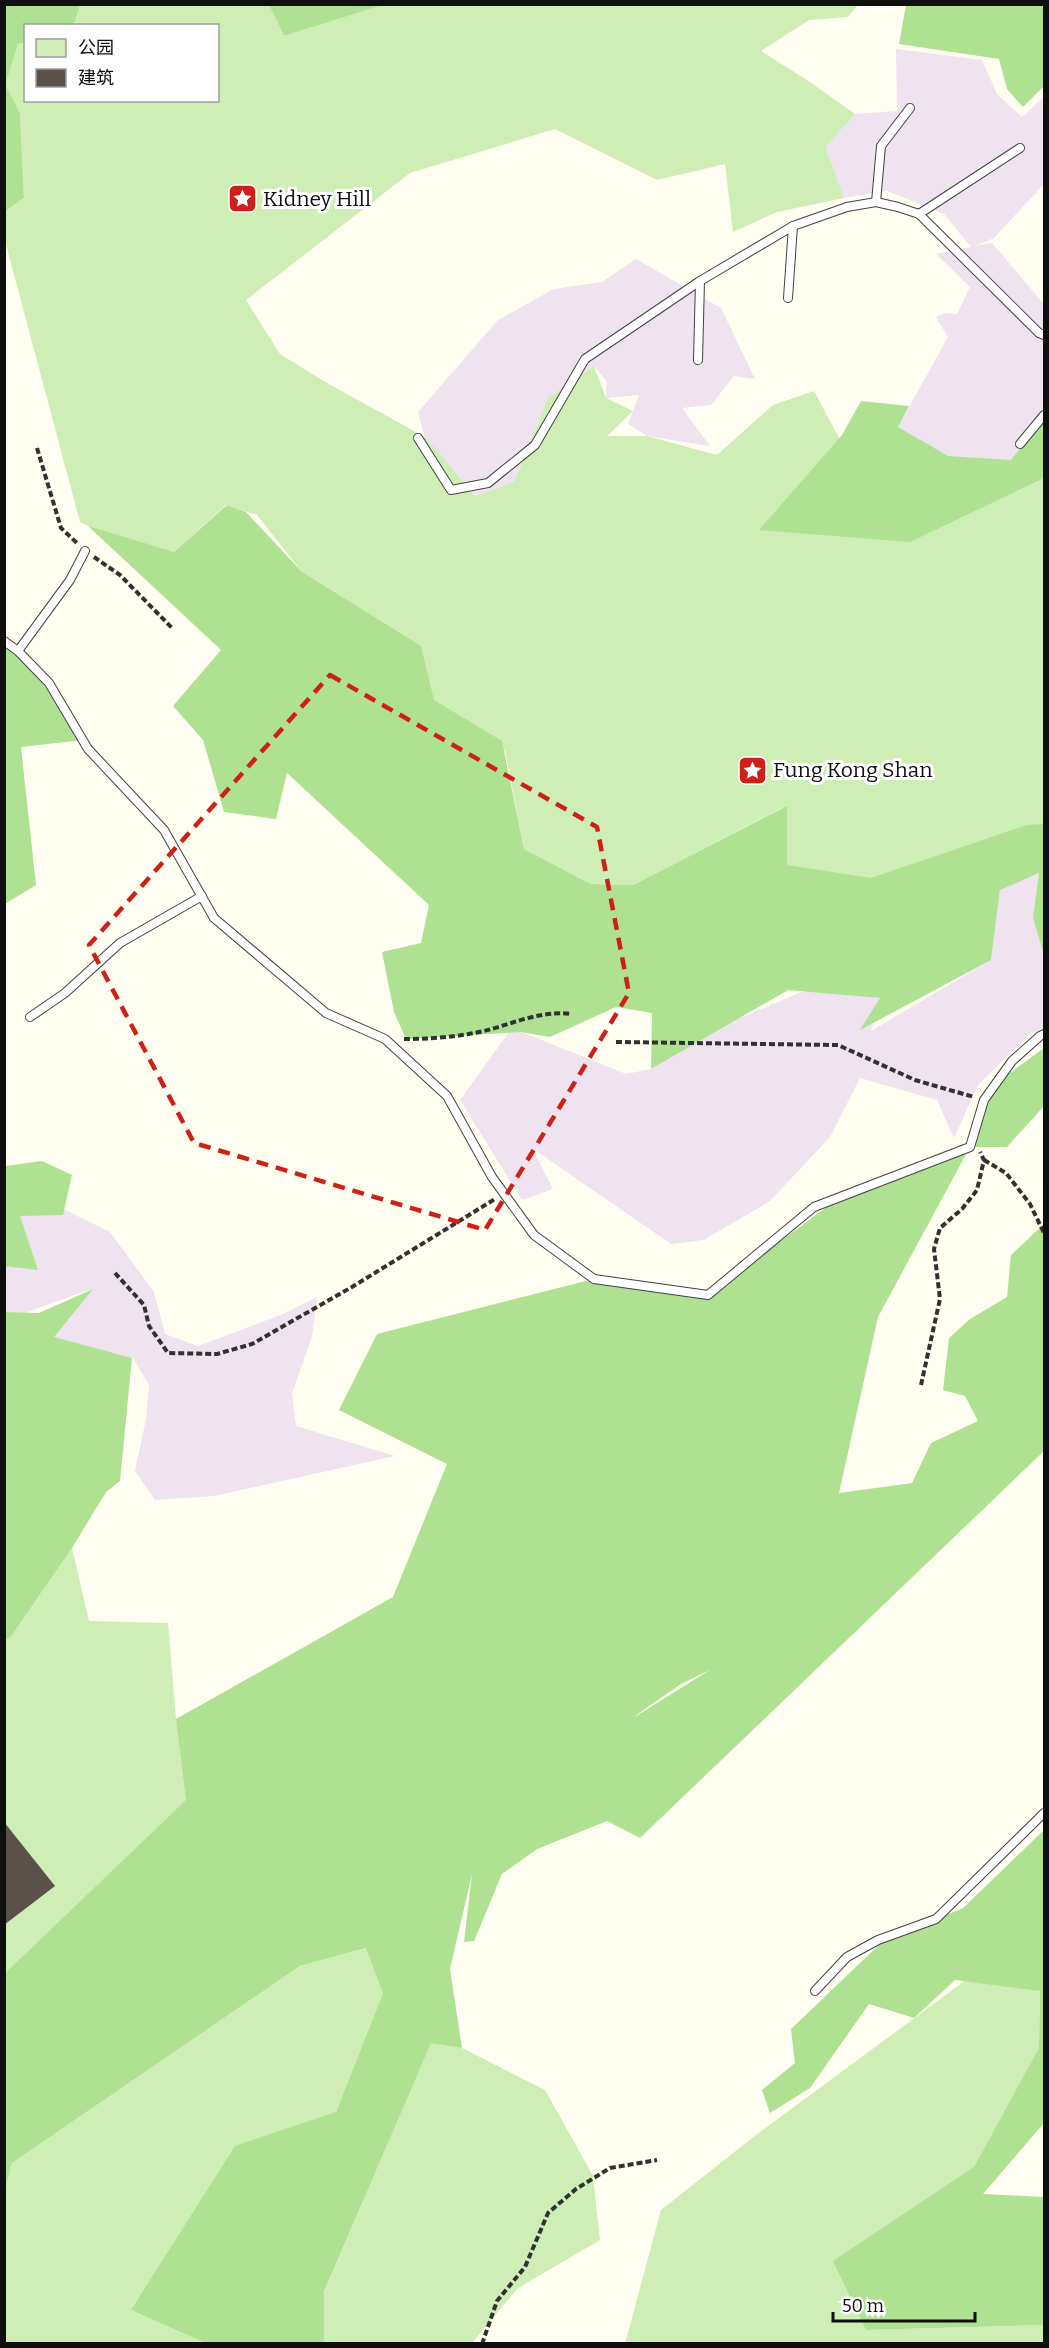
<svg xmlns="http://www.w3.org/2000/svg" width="1049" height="2348" viewBox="0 0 1049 2348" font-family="Bitter,'Noto Sans SC',serif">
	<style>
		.industrial { fill: #eee3ee }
		.green { fill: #ceeeb6 }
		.forest { fill: #afe193; fill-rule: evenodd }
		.building { fill: #59514a }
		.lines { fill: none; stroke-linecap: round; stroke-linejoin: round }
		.lane-casing { stroke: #424242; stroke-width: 10 }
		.path { stroke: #313131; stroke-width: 4; stroke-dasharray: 6 3; stroke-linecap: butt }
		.lane { stroke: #fff; stroke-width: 8 }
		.marked { fill: none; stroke: #ce2018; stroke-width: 4.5; stroke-dasharray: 12 8; stroke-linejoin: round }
		.labels { text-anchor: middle; stroke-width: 6; stroke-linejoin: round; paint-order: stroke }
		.poi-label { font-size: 21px; fill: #0f0f0f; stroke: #fff; text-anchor: start }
	</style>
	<rect width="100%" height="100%" fill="#fffef1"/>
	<g class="industrial">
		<polygon points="896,49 982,60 997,94 1022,117 1044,97 1044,184 994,238 975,246 992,243 1044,304 1044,422 1006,466 936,454 898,427 948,337 936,317 945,313 957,314 970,287 936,254 971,247 944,214 887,191 844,198 824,147 855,114 897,111"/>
		<polygon points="636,259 721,308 755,379 734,376 711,405 682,408 710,446 647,436 628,424 639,395 606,398 607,382 594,366 548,398 514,482 475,496 431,461 418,412 498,320 554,289 602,282"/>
		<polygon points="1040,872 1033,918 1044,955 1044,1028 1030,1034 978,1085 954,1138 937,1100 860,1078 830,1137 770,1201 704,1240 671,1244 532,1148 553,1189 522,1200 460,1100 512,1028 626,1074 651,1069 733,1021 806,990 881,998 871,1031 991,960 1000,890"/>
		<polygon points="57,1206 110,1232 154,1292 165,1334 198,1346 283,1314 317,1297 312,1337 292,1393 296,1426 395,1456 214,1496 155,1500 135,1471 146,1419 149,1385 133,1358 48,1342 92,1289 24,1313 5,1312 5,1263 19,1216"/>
	</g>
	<g class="green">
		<polygon points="80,5 269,5 284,36 383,5 858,5 848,17 809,20 761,51 807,80 855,114 825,147 844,198 777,212 733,232 725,164 657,180 555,129 410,173 246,300 280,354 327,383 425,437 475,496 514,482 548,398 594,366 606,398 633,411 607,436 647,436 717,455 773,405 814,391 846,451 1044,477 1044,828 863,887 787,865 786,806 633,885 591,884 524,849 505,751 418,689 302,572 257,515 226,505 174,552 111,538 80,522 5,241 4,211 24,198 20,113 4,85 18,44 25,43 26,100 218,100 218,26 74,25"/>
		<polygon points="72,1548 89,1621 168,1623 176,1719 196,1791 5,1973 5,1640 10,1638"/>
		<polygon points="378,1945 383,1993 336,2112 131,2310 205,2343 5,2343 4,2189 12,2163 300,1966"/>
		<polygon points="970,1977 1040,1991 1039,2057 963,2186 866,2330 1044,2325 1044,2343 625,2344 661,2210 756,2135"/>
		<polygon points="431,2042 462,2048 545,2090 593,2176 600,2240 518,2288 472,2343 324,2343 324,2293"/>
	</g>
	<g class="forest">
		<polygon points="5,4 80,5 74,25 26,26 25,43 18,44 5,85"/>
		<polygon points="269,5 383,5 284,36"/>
		<polygon points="906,5 1044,5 1044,86 1023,107 1007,89 999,59 899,44"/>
		<polygon points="5,85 20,113 24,198 5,211"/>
		<polygon points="861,401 909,406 898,427 948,456 1011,460 1044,418 1044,478 910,542 759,530 842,435"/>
		<polygon points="227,505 246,512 302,572 421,646 434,700 502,741 524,849 591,884 633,885 787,806 787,865 871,878 1027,825 1044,824 1044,955 1033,918 1039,873 1000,890 991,960 860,1030 880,998 788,990 651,1069 652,1013 616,1007 550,1037 521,1032 406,1039 394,1012 382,952 421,943 429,905 287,773 276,819 224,812 203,740 173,706 221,650 88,526 174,552"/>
		<polygon points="5,645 25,658 83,740 21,747 36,885 5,904"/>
		<path d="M1044 1048V1106L1007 1147H970L878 1317 839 1493 912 1483 931 1443 978 1421 965 1396 943 1390 949 1338 970 1319 1007 1297 1011 1255 1044 1224V1451L640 1838 607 1821 537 1849 502 1874 474 1941 464 1942 472 1874 450 1969 462 2048 431 2043 324 2292V2343H205L131 2310 235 2146 336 2112 383 1993 366 1948 300 1966 12 2163 5 2189V1973L186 1800 176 1719 393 1597 447 1464 339 1410 377 1334 594 1279 708 1295 840 1197 970 1147 996 1083ZM710 1670 636 1716H635L681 1684Z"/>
		<polygon points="42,1161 72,1175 63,1215 20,1216 38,1270 5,1266 5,1166"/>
		<polygon points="93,1289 54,1337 132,1358 120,1481 106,1492 72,1548 10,1638 5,1640 5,1312 39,1313"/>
		<polygon points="1044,1830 1044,2123 983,2194 1044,2197 1044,2325 866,2330 833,2261 974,2167 1039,2048 1040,1991 955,1980 914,2018 869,2004 810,2088 770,2113 762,2090 795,2063 791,2029 882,1942 963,1908"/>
	</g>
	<polygon class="building" points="4,1822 55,1886 4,1925"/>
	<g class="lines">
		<defs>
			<g id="lane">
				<polyline points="876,202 881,146 910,108"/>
				<polyline points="919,214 1020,148"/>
				<polyline points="788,298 793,226"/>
				<polyline points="698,360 700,281"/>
				<polyline points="418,438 451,490 488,483 535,445 585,359 700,281 793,226 847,207 876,202 898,207 919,214 1039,333 1044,335"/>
				<polyline points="1020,444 1044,415"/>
				<polyline points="4,641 18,651 49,683 88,749 164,830 214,918 326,1013 385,1039 447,1096 492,1177 534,1235 594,1279 708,1295 814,1207 970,1147 984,1100 1012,1061 1040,1036 1044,1034"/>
				<polyline points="18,651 70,580 85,551"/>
				<polyline points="30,1017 65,993 120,943 202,896"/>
				<polyline points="815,1991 847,1957 878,1940 936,1919 1044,1813"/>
			</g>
		</defs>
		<use href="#lane" class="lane-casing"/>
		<g class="path">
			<polyline points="37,448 61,528 77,543"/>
			<polyline points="94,557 120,575 173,629"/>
			<path d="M404 1039C430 1039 458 1037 484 1031 512 1024 541 1010 571 1014"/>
			<polyline points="616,1042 838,1045 915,1080 974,1097"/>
			<polyline points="984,1160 1006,1173 1030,1204 1044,1233"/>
			<polyline points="115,1273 144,1305 149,1326 168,1353 217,1354 252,1344 352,1287 495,1199"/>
			<polyline points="921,1385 940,1299 934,1249 940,1228 962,1209 977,1190 984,1160 980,1152"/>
			<polyline points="482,2344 497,2301 525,2267 548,2213 576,2189 610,2168 657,2160"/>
		</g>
		<use href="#lane" class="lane"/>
	</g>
	<path class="marked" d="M330 675 597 827 629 993 485 1230 194 1143 89 945Z"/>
	<defs>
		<symbol id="sight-square" viewBox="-11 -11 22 22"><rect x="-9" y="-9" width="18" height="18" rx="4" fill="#ce2018" stroke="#fff"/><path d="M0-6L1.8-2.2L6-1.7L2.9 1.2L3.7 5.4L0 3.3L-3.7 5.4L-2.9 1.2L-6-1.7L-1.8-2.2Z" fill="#fff"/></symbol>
	</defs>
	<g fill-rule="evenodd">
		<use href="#sight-square" x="226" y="182" width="33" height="33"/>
		<use href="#sight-square" x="736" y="754" width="33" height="33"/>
	</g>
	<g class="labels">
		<g class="poi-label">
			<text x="263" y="206">Kidney Hill</text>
			<text x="773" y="777">Fung Kong Shan</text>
		</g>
	</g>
	<rect width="1049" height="2348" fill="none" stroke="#0f0f0f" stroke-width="12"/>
	<rect x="24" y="24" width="195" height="78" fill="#ffffff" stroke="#9f9f9f" stroke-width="1.5"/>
	<rect x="36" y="39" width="30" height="18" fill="#ceeeb6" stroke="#9f9f9f" stroke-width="1.5"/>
	<text x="78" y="54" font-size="18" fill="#0f0f0f">公园</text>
	<rect x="36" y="69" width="30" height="18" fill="#59514a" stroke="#9f9f9f" stroke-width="1.5"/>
	<text x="78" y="84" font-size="18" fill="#0f0f0f">建筑</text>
	<path d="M833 2312v9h142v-9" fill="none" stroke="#0f0f0f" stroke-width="3"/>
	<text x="842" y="2312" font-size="18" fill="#0f0f0f" stroke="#ffffff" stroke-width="4.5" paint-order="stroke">50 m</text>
</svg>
